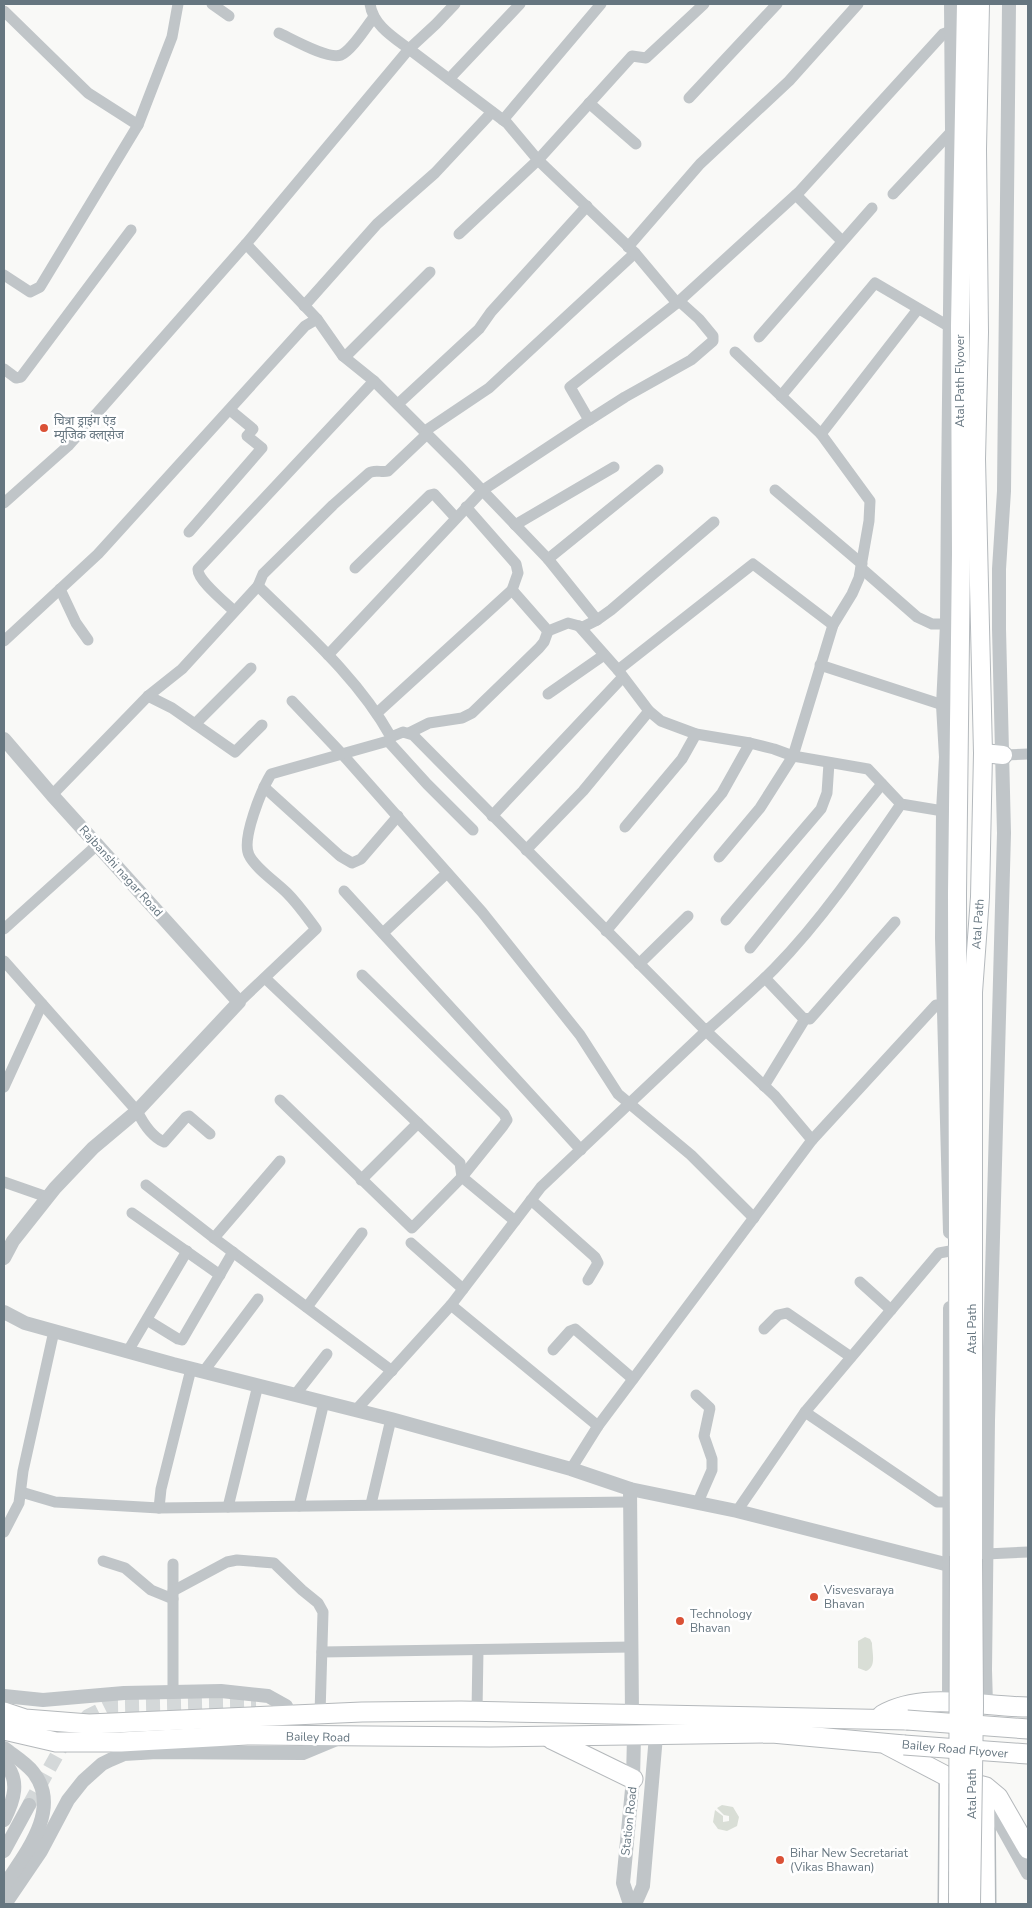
<svg xmlns="http://www.w3.org/2000/svg" width="1032" height="1908" viewBox="0 0 1032 1908" font-family="'Nunito Sans','Noto Sans Devanagari',sans-serif">
	<style>
		.green { fill: #d9ded6 }
		.lines { fill: none; stroke-linecap: round; stroke-linejoin: round }
		.tertiary-tunnel { stroke: #d4d8d9; stroke-width: 14; stroke-dasharray: 14 7; stroke-linecap: butt }
		.secondary-casing { stroke: #b3b9bd; stroke-width: 19 }
		.primary-casing { stroke: #b4b9bd; stroke-width: 20 }
		.trunk-casing { stroke: #b4b8bb; stroke-width: 21 }
		.minor { stroke: #c0c5c8; stroke-width: 11 }
		.tertiary { stroke: #c0c5c8; stroke-width: 14 }
		.secondary { stroke: #fff; stroke-width: 16 }
		.primary { stroke: #fff; stroke-width: 18 }
		.trunk { stroke: #fff; stroke-width: 19 }
		.primary-bridge-casing { stroke: #b4b9bd; stroke-width: 20; stroke-linecap: butt }
		.trunk-bridge-casing { stroke: #b4b8bb; stroke-width: 21; stroke-linecap: butt }
		.tertiary-bridge { stroke: #c0c5c8; stroke-width: 14 }
		.primary-bridge { stroke: #fff; stroke-width: 18 }
		.trunk-bridge { stroke: #fff; stroke-width: 19 }
		.poi-dot { fill: #da5136; stroke: #fff; stroke-width: 2 }
		.labels { text-anchor: middle; stroke-width: 5; stroke-linejoin: round; paint-order: stroke }
		.street-label { font-size: 12px; fill: #667680; stroke: #fff }
		.poi-label { font-size: 12px; fill: #667680; stroke: #fff; text-anchor: start }
	</style>
	<rect width="100%" height="100%" fill="#f9f9f7"/>
	<g class="green">
		<path d="M865 1637 870 1639 872 1643C872 1653 877 1667 866 1671L858 1668V1641Z"/>
		<polygon points="722,1805 733,1807 739,1817 737,1826 727,1831 718,1829 713,1822 715,1810 723,1816 723,1822 729,1821 729,1816 724,1815 717,1808"/>
	</g>
	<g class="lines">
		<polyline class="tertiary-tunnel" points="29,1805 67,1737 88,1716 108,1706 256,1703"/>
		<defs>
			<g id="secondary">
				<polyline points="986,1787 987,1904"/>
				<polyline points="947,1904 948,1777"/>
			</g>
			<g id="primary">
				<polyline points="983,753 1003,755"/>
				<polyline points="959,1556 957,894 961,554 960,326 966,4"/>
				<polyline points="973,1559 973,992 980,897 983,753 976,459 979,332 977,149 980,4"/>
			</g>
			<g id="trunk">
				<polyline points="4,1712 25,1719 89,1724 362,1712 461,1711 907,1720"/>
				<path d="M882 1715C923 1691 983 1707 1028 1707"/>
				<polyline points="4,1730 56,1742 121,1742 247,1735 490,1737 772,1733 904,1745"/>
				<polyline points="551,1739 633,1779"/>
				<polyline points="887,1745 948,1777 986,1787 998,1797 1028,1849"/>
			</g>
		</defs>
		<use href="#secondary" class="secondary-casing"/>
		<use href="#primary" class="primary-casing"/>
		<use href="#trunk" class="trunk-casing"/>
		<g class="minor">
			<polyline points="212,4 229,16"/>
			<path d="M370 4C373 25 393 37 409 49L436 24 455 4"/>
			<polyline points="4,11 88,93 138,125 40,287 30,292 4,275"/>
			<path d="M279 33C292 39 328 60 341 55 352 50 366 27 374 17"/>
			<polyline points="449,79 520,4"/>
			<polyline points="689,98 777,4"/>
			<polyline points="589,103 636,144"/>
			<polyline points="503,120 601,4"/>
			<polyline points="138,125 172,37 178,4"/>
			<polyline points="893,194 952,131"/>
			<polyline points="796,195 842,241"/>
			<polyline points="459,234 538,160 632,56 646,58 704,4"/>
			<polyline points="246,244 317,319 343,356 374,381 459,466 548,559 597,620"/>
			<polyline points="628,247 700,164 789,81 858,4"/>
			<polyline points="304,306 377,224 435,173 492,112"/>
			<polyline points="759,337 872,208"/>
			<polyline points="343,356 347,355 430,272"/>
			<polyline points="4,369 16,378 21,377 131,230"/>
			<polyline points="781,396 875,283 950,327"/>
			<polyline points="398,404 479,329 491,312 587,206"/>
			<polyline points="589,420 625,397 691,360 713,341 713,336 699,319 679,301"/>
			<polyline points="425,431 489,388 635,253"/>
			<polyline points="821,434 918,309"/>
			<polyline points="775,490 862,564"/>
			<polyline points="4,503 68,446 246,244 409,49 507,123 538,160 635,253 677,303"/>
			<polyline points="515,525 614,467"/>
			<polyline points="189,532 262,448 247,436 253,429 230,410"/>
			<polyline points="548,559 658,470"/>
			<polyline points="355,568 430,495 434,494 456,518"/>
			<polyline points="861,568 917,617 932,624 947,624"/>
			<path d="M258 586 263 574 333 505 369 473C375 469 382 473 388 471L427 434"/>
			<polyline points="60,589 76,623 88,640"/>
			<polyline points="512,590 548,631 568,623 583,627 597,620 611,610 714,522"/>
			<path d="M234 611C226 603 197 580 198 569L374 381"/>
			<polyline points="579,626 618,670 649,711 661,721 696,734 750,743 774,749 793,756 868,769 901,804 943,811"/>
			<polyline points="4,641 98,554 305,326 317,319"/>
			<polyline points="328,655 483,490 589,420 570,387 677,303 800,191 943,34 951,31"/>
			<polyline points="820,665 943,705"/>
			<polyline points="618,670 753,564 833,625"/>
			<polyline points="548,694 604,655"/>
			<polyline points="148,696 172,708 235,752 262,725"/>
			<polyline points="292,701 343,755 482,912 580,1035 618,1094 691,1155 754,1218"/>
			<polyline points="377,713 512,590 518,573 516,564 466,507"/>
			<polyline points="195,724 251,668"/>
			<polyline points="409,733 429,723 462,718 472,713 539,648 544,642 548,631"/>
			<polyline points="388,741 427,784 473,830"/>
			<polyline points="1003,755 1028,754"/>
			<polyline points="264,787 340,856 352,863 361,859 398,816"/>
			<path d="M52 795 148 696 182 669 258 586C306 633 358 678 391 737L403 732 413 735 706 1031C729 1011 752 991 774 969 822 920 862 861 901 804"/>
			<polyline points="492,816 622,678"/>
			<polyline points="625,827 682,759 696,734"/>
			<polyline points="526,850 583,791 649,711"/>
			<polyline points="719,857 760,808 793,756 833,625 852,594 859,578 869,521 870,501 821,434 735,352"/>
			<polyline points="344,891 581,1150"/>
			<polyline points="726,920 821,809 827,793 829,763"/>
			<polyline points="4,929 97,845"/>
			<polyline points="606,931 722,793 750,743"/>
			<polyline points="383,933 447,873"/>
			<polyline points="750,948 882,784"/>
			<path d="M4 961 137 1111C142 1121 152 1137 164 1142L186 1117 189 1116 210 1134"/>
			<polyline points="639,964 688,916"/>
			<polyline points="265,978 460,1163 462,1177 515,1221"/>
			<polyline points="765,978 803,1018 810,1019 895,922"/>
			<path d="M239 1002 316 929C307 917 298 904 287 893 276 882 255 868 249 855 241 839 262 789 271 774L388 741 391 737"/>
			<polyline points="764,1086 805,1019"/>
			<polyline points="4,1087 42,1004"/>
			<polyline points="280,1100 412,1228 462,1177 503,1126 507,1120 504,1114 362,975"/>
			<polyline points="812,1140 936,1005 944,1006"/>
			<polyline points="361,1180 418,1123"/>
			<polyline points="4,1182 47,1197"/>
			<polyline points="146,1185 214,1238 392,1371"/>
			<polyline points="531,1200 595,1257 598,1263 588,1280"/>
			<polyline points="132,1213 220,1275"/>
			<polyline points="214,1238 280,1161"/>
			<polyline points="411,1243 463,1289"/>
			<polyline points="860,1282 891,1310"/>
			<polyline points="451,1305 598,1426"/>
			<polyline points="307,1307 362,1233"/>
			<polyline points="147,1320 178,1339 182,1340 233,1252"/>
			<polyline points="764,1329 778,1315 787,1313 851,1357"/>
			<polyline points="553,1350 570,1331 575,1329 633,1379"/>
			<polyline points="128,1351 187,1251"/>
			<polyline points="204,1371 258,1299"/>
			<polyline points="295,1395 327,1354"/>
			<polyline points="696,1395 710,1408 704,1436 712,1459 712,1470 698,1502"/>
			<polyline points="356,1410 451,1305 541,1187 706,1031 775,1096 812,1140 598,1426 571,1469"/>
			<polyline points="805,1412 939,1253 950,1251"/>
			<polyline points="21,1492 55,1502 159,1508 629,1502"/>
			<polyline points="371,1504 391,1419"/>
			<polyline points="299,1506 324,1402"/>
			<polyline points="228,1507 258,1385"/>
			<polyline points="159,1508 161,1489 191,1369"/>
			<polyline points="737,1511 805,1412 937,1502 948,1502"/>
			<polyline points="4,1532 19,1503 23,1471 54,1331"/>
			<polyline points="986,1554 1028,1552"/>
			<polyline points="103,1561 125,1568 151,1590 173,1599"/>
			<polyline points="173,1564 173,1692"/>
			<polyline points="173,1591 227,1562 237,1560 274,1563 302,1590 318,1603 323,1612 320,1714"/>
			<polyline points="322,1652 631,1647"/>
			<polyline points="477,1711 478,1650"/>
		</g>
		<g class="tertiary">
			<polyline points="4,739 52,795 239,1002 137,1111 93,1148 55,1188 13,1241 4,1258"/>
			<polyline points="950,1232 942,938 943,811 946,757 943,705 947,624 948,490 952,131 951,4"/>
			<polyline points="4,1312 25,1323 173,1364 391,1419 571,1469 630,1489 737,1511 949,1565"/>
			<polyline points="630,1489 632,1714"/>
			<polyline points="4,1696 43,1700 124,1693 221,1691 268,1696 286,1706"/>
			<polyline points="949,1702 950,1308"/>
			<polyline points="986,1705 985,1670 988,1421 1004,833 999,629 999,569 1004,491 1009,4"/>
			<path d="M4 1762C21 1780 14 1800 4 1820"/>
			<polyline points="992,1795 994,1812 1028,1873"/>
			<polyline points="4,1851 29,1805"/>
			<polyline points="5,1904 41,1851 68,1800 83,1781 102,1764 110,1760 124,1754 157,1752 303,1753 339,1738"/>
			<polyline points="630,1904 623,1883 633,1779 634,1736"/>
			<polyline points="635,1904 643,1886 656,1736"/>
		</g>
		<use href="#secondary" class="secondary"/>
		<use href="#primary" class="primary"/>
		<use href="#trunk" class="trunk"/>
		<defs>
			<g id="primary-bridge">
				<polyline points="958,1904 959,1556"/>
				<polyline points="971,1904 974,1706 973,1559"/>
			</g>
			<g id="trunk-bridge">
				<polyline points="907,1720 1028,1729"/>
				<polyline points="904,1745 1028,1754"/>
			</g>
		</defs>
		<use href="#primary-bridge" class="primary-bridge-casing"/>
		<use href="#trunk-bridge" class="trunk-bridge-casing"/>
		<path class="tertiary-bridge" d="M4 1748C14 1756 25 1762 33 1772 63 1809 24 1855 4 1886"/>
		<use href="#primary-bridge" class="primary-bridge"/>
		<use href="#trunk-bridge" class="trunk-bridge"/>
	</g>
	<g class="poi-dot">
		<circle cx="44" cy="428" r="5"/>
		<circle cx="814" cy="1597" r="5"/>
		<circle cx="680" cy="1621" r="5"/>
		<circle cx="780" cy="1860" r="5"/>
	</g>
	<g class="labels">
		<g class="street-label">
			<text transform="translate(960 381) rotate(-90)" y="4">Atal Path Flyover</text>
			<text transform="translate(121 871) rotate(48)" y="4">Rajbanshi nagar Road</text>
			<text transform="translate(978 924) rotate(-86)" y="4">Atal Path</text>
			<text transform="translate(972 1329) rotate(-90)" y="4">Atal Path</text>
			<text transform="translate(318 1737) rotate(1)" y="4">Bailey Road</text>
			<text transform="translate(955 1749) rotate(5)" y="4">Bailey Road Flyover</text>
			<text transform="translate(972 1794) rotate(-90)" y="4">Atal Path</text>
			<text transform="translate(629 1821) rotate(-84)" y="4">Station Road</text>
		</g>
		<g class="poi-label">
			<text x="54" y="425">चित्रा ड्राइंग एंड<tspan x="54" dy="14">म्यूजिक क्ला्सेज</tspan></text>
			<text x="824" y="1594">Visvesvaraya<tspan x="824" dy="14">Bhavan</tspan></text>
			<text x="690" y="1618">Technology<tspan x="690" dy="14">Bhavan</tspan></text>
			<text x="790" y="1857">Bihar New Secretariat<tspan x="790" dy="14">(Vikas Bhawan)</tspan></text>
		</g>
	</g>
	<rect width="1032" height="1908" fill="none" stroke="#667680" stroke-width="10"/>
</svg>
